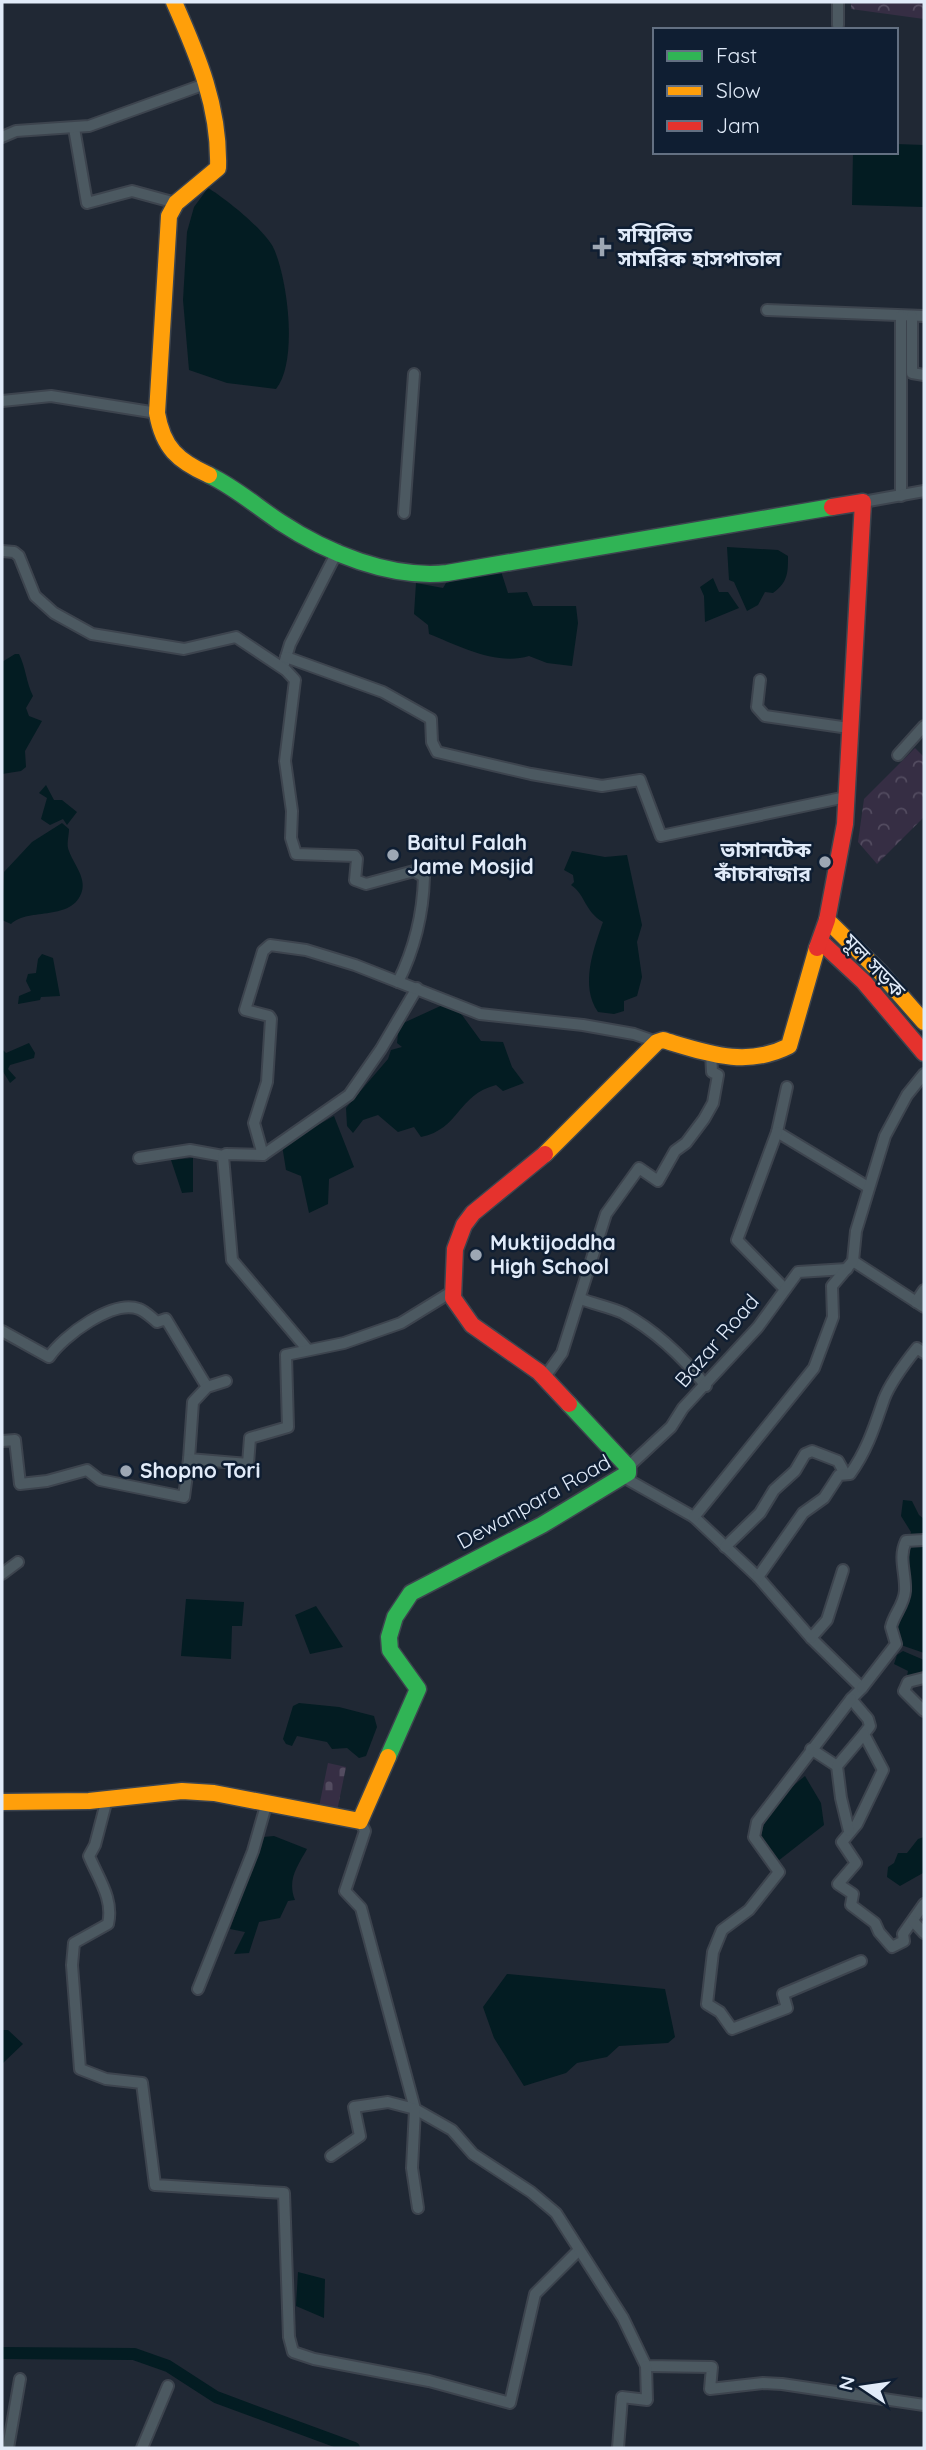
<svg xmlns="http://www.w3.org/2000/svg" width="926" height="2450" viewBox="0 0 926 2450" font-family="Quicksand,'Noto Sans Bengali',sans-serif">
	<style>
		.cemetery { fill: url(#cemetery-stones) }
		.park { fill: url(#park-crowns) }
		.water { fill: #031c22 }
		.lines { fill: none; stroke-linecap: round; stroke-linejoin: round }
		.canal { stroke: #031c22; stroke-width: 12 }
		.street-casing { stroke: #3d444e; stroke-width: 14 }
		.fast-casing { stroke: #3d444e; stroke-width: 19 }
		.slow-casing { stroke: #3d444e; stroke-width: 19 }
		.jam-casing { stroke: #3d444e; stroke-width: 19 }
		.street { stroke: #4c5961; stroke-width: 10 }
		.fast { stroke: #30b455; stroke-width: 16 }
		.slow { stroke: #ff9f0a; stroke-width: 16 }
		.jam { stroke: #e5322d; stroke-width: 16 }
		.poi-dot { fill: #9da7b4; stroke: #0f1e32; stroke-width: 2.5 }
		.labels { text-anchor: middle; stroke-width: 5; stroke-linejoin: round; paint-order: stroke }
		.poi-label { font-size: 21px; font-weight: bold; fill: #e1ebf9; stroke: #0f1e32; text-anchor: start }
		.street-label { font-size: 21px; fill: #e1ebf9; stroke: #0f1e32 }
	</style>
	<defs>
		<pattern id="cemetery-stones" width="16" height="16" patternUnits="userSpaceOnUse" patternTransform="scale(1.75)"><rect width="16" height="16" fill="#362e44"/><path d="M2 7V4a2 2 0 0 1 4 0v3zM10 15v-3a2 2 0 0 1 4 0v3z" fill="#534c60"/></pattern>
		<pattern id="park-crowns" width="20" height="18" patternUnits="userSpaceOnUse" patternTransform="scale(1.75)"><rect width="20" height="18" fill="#362e44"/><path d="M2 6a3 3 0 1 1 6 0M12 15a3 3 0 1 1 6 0" fill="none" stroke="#534c60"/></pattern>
	</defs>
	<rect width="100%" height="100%" fill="#202834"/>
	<polygon class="cemetery" points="328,1763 346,1767 337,1811 319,1807"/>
	<g class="park">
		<polygon points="851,2 924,2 924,19 851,9"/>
		<polygon points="915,748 924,757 924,817 877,864 858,842 864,799"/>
	</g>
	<g class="water">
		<polygon points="896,144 924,145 924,207 852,205 853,152 896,152"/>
		<path d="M208 188C225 198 266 231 274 249 288 281 298 362 276 389L227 383 189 370 183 300 187 232 194 207Z"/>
		<path d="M727 547 778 550 788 556C788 573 788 582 773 593L765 592 758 605 747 611 734 582 729 580Z"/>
		<path d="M499 565 508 593 527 592 533 606H576L578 623 572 666 547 663 529 656C497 666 459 646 429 634L428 625 414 614 416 583 443 588 449 578Z"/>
		<polygon points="713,578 719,592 728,592 739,608 705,622 704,596 700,587"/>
		<path d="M15 654H19C26 668 26 682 33 696L26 708 29 716 42 721 25 751 26 767 21 771 2 774V662Z"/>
		<polygon points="46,785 54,800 62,800 77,812 67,825 63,819 50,825 41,819 47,798 39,793"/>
		<path d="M62 823 69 829C69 836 66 845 69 851 73 863 86 877 82 891 73 922 29 907 11 924L2 920 4 872 32 842Z"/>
		<path d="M572 851 605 857 627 855 642 925 637 942 642 977 637 996 624 1001V1011L614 1014 598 1012C580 986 593 950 603 922 584 911 586 895 571 885L574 882 573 875 564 870Z"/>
		<polygon points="42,954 53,958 60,996 41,997 40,1000 18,1004 19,996 31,991 26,981 28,974 36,973 38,959"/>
		<path d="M447 1003 462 1015 481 1041 503 1042 512 1067 524 1083 503 1091 496 1085C457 1095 460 1129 421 1137L414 1127 398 1132 378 1115 363 1120 353 1133 347 1126 346 1108 388 1059 391 1050 402 1047 397 1043 399 1025Z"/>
		<polygon points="29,1043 35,1053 34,1058 10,1065 8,1069 16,1078 10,1083 2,1070 2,1049 6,1053"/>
		<polygon points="334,1116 354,1167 329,1179 328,1204 309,1213 301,1176 286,1170 282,1145"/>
		<polygon points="193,1158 193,1192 182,1193 171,1160"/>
		<polygon points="903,1500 912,1501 919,1515 924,1519 924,1538 910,1536 911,1532 901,1516"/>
		<polygon points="911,1542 924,1543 924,1653 901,1645 895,1622"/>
		<polygon points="186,1599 244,1602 242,1626 232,1626 231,1659 181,1656"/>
		<polygon points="316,1606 343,1647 310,1654 295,1615"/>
		<polygon points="903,1651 924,1660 924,1672 916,1679 907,1676 908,1671 894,1664 897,1655"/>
		<polygon points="299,1703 339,1707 374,1716 377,1727 366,1756 359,1758 347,1748 332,1749 327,1742 297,1736 292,1746 286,1744 283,1739 293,1706"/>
		<path d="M805 1776 821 1803 824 1825 778 1861 761 1838C762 1815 787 1790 805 1776Z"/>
		<path d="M274 1836 307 1849C297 1867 287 1880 295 1900L288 1901 280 1918 259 1922 249 1953 234 1954 245 1932 230 1929 263 1837Z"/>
		<polygon points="924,1837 923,1873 900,1886 887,1877 888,1867 894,1863 898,1853 907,1853 918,1839"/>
		<polygon points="507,1974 665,1989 675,2037 668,2043 619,2046 607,2057 577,2063 566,2073 524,2086 494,2038 483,2007"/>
		<polygon points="2,2030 8,2030 23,2044 2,2064"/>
		<polygon points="298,2272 325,2279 324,2318 296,2306"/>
	</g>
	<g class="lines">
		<polyline class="canal" points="2,2353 134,2354 168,2366 216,2397 354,2448"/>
		<defs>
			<g id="street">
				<polyline points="838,25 838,2"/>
				<polyline points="74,128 87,203 132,191 176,203"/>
				<polyline points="2,137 16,131 89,126 208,83"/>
				<polyline points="767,310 924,316"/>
				<polyline points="901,316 901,496"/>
				<polyline points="912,316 912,373 924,375"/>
				<polyline points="2,401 51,396 157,413"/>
				<polyline points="863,502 924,491"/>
				<polyline points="404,513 414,374"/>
				<path d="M338 550 290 644 283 667 295 680 285 761 292 811 291 838 296 854 355 856 357 859 355 880 366 884 414 871 424 877C423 915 415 948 398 982"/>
				<polyline points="2,551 14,552 19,556 35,596 54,613 92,634 184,649 236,637 284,669"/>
				<polyline points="286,657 383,692 431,719 432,742 437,752 531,774 602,786 640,780 661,836 846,797"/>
				<polyline points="760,680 757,707 765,716 849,728"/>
				<polyline points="898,755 924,726"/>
				<polyline points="787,1087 777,1132 868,1187"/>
				<polyline points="777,1132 737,1240 785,1289"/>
				<polyline points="263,1155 349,1095 381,1049 417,988"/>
				<polyline points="139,1158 190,1150 223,1156"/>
				<polyline points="853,1261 924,1307"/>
				<path d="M581 1299C594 1304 610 1307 623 1313 656 1331 683 1357 706 1386"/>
				<polyline points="916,1302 924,1290"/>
				<path d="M2 1331 49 1357C63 1336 113 1299 139 1309 145 1311 152 1318 157 1322L166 1319 207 1387"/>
				<polyline points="308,1350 232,1260 223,1156 226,1154 263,1155 254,1123 267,1082 271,1019 269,1016 245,1010 263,951 270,945 306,950 355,965 480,1014 583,1025 634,1034 657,1042"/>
				<polyline points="544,1378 562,1353 606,1214 639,1168 658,1181 675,1151 686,1143 704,1119 713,1103 718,1075 712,1072 711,1053"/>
				<polyline points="226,1381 207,1387 193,1402 189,1459 248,1464 250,1438 288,1427 286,1355 344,1343 401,1323 453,1291"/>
				<polyline points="2,1441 15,1440 20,1484 47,1481 87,1470 100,1480 184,1497 189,1459"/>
				<polyline points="628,1467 671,1427 683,1408 758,1327 798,1272 847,1269"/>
				<polyline points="625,1478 694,1517 758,1577 811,1638 862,1688 851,1699 868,1719 870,1726 864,1734 883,1770 857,1824 842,1842 856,1863 838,1884 853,1894 851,1905 875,1923 879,1932 892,1947 904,1941 903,1934 924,1904"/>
				<polyline points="694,1517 814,1368 833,1317 832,1286 853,1261 856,1231 885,1136 907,1095 924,1074"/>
				<polyline points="725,1547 760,1513 774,1490 795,1471 805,1454 812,1451 838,1461 844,1472"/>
				<polyline points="2,1574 18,1562"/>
				<path d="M758 1577 803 1513 824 1498 839 1475 850 1474C867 1451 875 1425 884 1399 891 1381 905 1363 917 1348L924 1353"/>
				<polyline points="811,1638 827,1620 843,1570"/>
				<polyline points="924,1678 908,1682 904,1691 924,1711"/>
				<path d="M862 1688 896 1644 891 1627C894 1614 904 1605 905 1591 906 1573 898 1558 906 1541L924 1540"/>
				<polyline points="851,1699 757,1822 754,1837 779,1872 749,1910 722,1930 713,1952 707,2004 720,2012 732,2029 787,2008 783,1994 861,1961"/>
				<polyline points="811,1749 837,1766"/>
				<path d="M107 1799 95 1845 89 1856C98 1878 114 1899 108 1924L74 1943 72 1965 80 2069 106 2079 142 2083 155 2185 284 2193 289 2337 293 2352 314 2359 429 2381 510 2403 535 2294 579 2250"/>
				<polyline points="360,1821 365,1831 345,1891 361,1908 415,2109 452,2130 473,2154 531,2192 556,2213 623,2318 646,2366 712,2367 710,2389 763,2383 782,2384 924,2405"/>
				<polyline points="849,1831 841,1798 837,1766 864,1734"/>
				<polyline points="913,1921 924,1933"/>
				<polyline points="198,1989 253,1851 267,1802"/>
				<polyline points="331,2156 360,2136 354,2107 388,2102 415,2109 412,2168 418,2208"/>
				<polyline points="8,2448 20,2379"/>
				<polyline points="142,2448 168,2386"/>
				<polyline points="618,2448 622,2397 647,2400 646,2366"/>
			</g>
			<g id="fast">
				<path d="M209 475C236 488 256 506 280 522 327 553 390 579 447 573L832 507"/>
				<polyline points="388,1757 418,1689 390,1650 389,1637 395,1617 411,1593 542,1525 628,1473 628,1467 569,1404"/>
			</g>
			<g id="slow">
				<path d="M174 2C198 56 220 108 218 168L176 203 169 216 157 413C163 448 178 461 209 475"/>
				<polyline points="827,920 880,972 924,1022"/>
				<path d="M545 1154 657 1042 663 1040C707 1053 746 1068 789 1046L817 948"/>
				<polyline points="2,1802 89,1801 182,1791 214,1793 360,1821 388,1757"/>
			</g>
			<g id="jam">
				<polyline points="820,941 864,982 924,1053"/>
				<polyline points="817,948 827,920 845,824 863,502 832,507"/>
				<polyline points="545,1154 473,1213 464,1225 455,1249 453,1298 472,1325 539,1372 569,1404"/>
			</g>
		</defs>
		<use href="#street" class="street-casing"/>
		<use href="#fast" class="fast-casing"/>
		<use href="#slow" class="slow-casing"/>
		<use href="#jam" class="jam-casing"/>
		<use href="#street" class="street"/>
		<use href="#fast" class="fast"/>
		<use href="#slow" class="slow"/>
		<use href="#jam" class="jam"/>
	</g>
	<g class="poi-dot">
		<path d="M598.5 236.5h7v7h7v7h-7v7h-7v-7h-7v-7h7z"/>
		<circle cx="393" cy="855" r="7"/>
		<circle cx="825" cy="862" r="7"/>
		<circle cx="476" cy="1255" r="7"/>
		<circle cx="126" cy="1471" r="7"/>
	</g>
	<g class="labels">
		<g class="poi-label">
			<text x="618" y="242">সম্মিলিত<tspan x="618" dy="24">সামরিক হাসপাতাল</tspan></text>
			<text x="407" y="850">Baitul Falah<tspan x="407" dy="24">Jame Mosjid</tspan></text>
			<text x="811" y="857" text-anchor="end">ভাসানটেক<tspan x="811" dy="24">কাঁচাবাজার</tspan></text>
			<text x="490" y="1250">Muktijoddha<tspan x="490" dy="24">High School</tspan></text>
			<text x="140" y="1478">Shopno Tori</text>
		</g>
		<g class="street-label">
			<text transform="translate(874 966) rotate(46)" y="7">মূল সড়ক</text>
			<text transform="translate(717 1341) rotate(-49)" y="7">Bazar Road</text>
			<text transform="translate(534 1502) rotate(-29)" y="7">Dewanpara Road</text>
		</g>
	</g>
	<rect width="926" height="2450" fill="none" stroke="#e1ebf9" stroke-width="7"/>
	<rect x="653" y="28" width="245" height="126" fill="#0f1e32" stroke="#637082" stroke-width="2"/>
	<rect x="667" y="51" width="35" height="10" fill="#30b455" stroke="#637082" stroke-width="2"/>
	<text x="716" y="63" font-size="21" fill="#e1ebf9">Fast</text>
	<rect x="667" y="86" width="35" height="10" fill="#ff9f0a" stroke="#637082" stroke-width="2"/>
	<text x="716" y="98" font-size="21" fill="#e1ebf9">Slow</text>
	<rect x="667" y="121" width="35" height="10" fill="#e5322d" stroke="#637082" stroke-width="2"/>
	<text x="716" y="133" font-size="21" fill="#e1ebf9">Jam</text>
	<g transform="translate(863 2387) rotate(283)" stroke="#0f1e32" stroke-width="5" paint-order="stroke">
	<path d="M0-5L12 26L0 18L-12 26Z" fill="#e1ebf9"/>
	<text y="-10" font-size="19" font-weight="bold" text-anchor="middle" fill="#e1ebf9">N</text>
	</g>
</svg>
